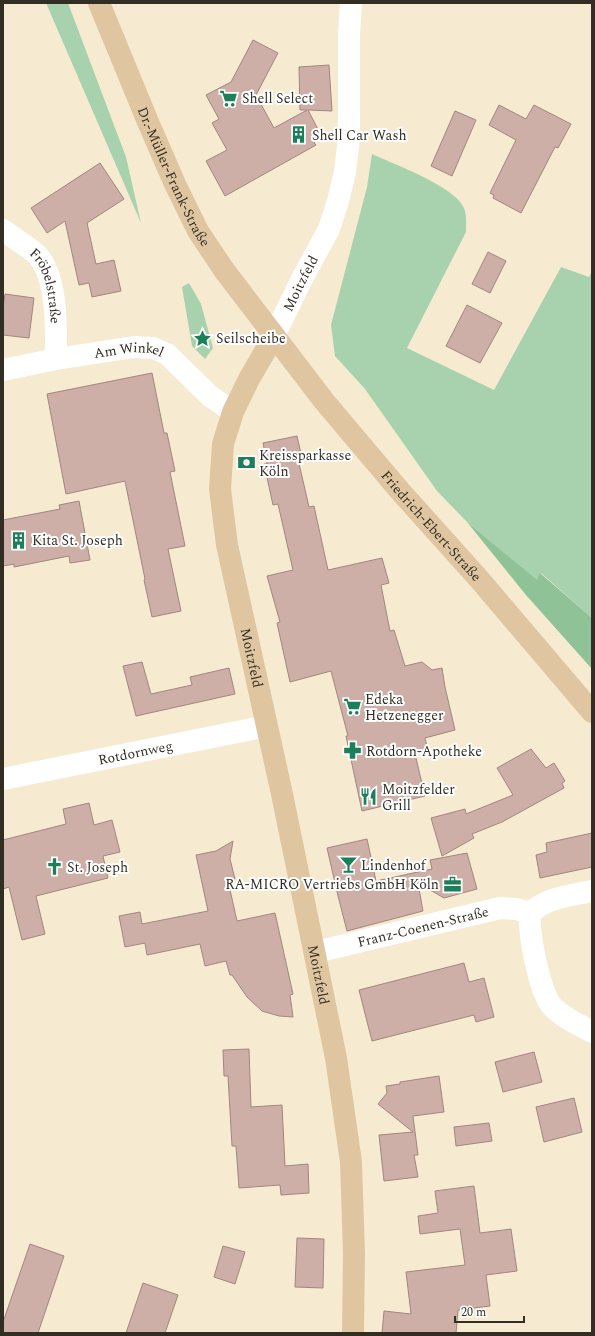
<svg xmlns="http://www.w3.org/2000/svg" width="595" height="1336" viewBox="0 0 595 1336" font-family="Spectral,serif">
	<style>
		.green { fill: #a8d2ae }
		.forest { fill: #8fc297 }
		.building { fill: #cdafa7; stroke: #a2867f }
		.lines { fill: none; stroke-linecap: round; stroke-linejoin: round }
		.minor { stroke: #fff; stroke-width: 22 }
		.major { stroke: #dfc6a1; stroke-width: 22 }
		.labels { text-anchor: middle; stroke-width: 4; stroke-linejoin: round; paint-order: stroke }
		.poi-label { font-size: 14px; fill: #322e24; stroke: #fff; text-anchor: start }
		.street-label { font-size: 14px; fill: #322e24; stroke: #fff }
	</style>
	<rect width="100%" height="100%" fill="#f6ebd1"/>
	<g class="green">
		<polygon points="46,3 68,3 126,157 141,223"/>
		<path d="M372 154C393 164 455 186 464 208 467 216 466 224 466 232L407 348 494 390 561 267 589 277 592 271V618L541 573 537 581 467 522 437 491 365 389 335 356 331 325 367 187Z"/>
		<polygon points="189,283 201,304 213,348 205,359 192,346 182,287"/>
	</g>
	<polygon class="forest" points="467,522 537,580 540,573 592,618 592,669 526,595"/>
	<g class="building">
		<polygon points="253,40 278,53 256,95 274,128 307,110 300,110 299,67 329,65 332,111 308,110 321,135 314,143 316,145 225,196 206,161 227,150 212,123 219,119 206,95 231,82"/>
		<polygon points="499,105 526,119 534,105 571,124 558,148 555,147 521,213 493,198 494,195 490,193 516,140 489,125"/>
		<polygon points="455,111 476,120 452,176 431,166"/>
		<polygon points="100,163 124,199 87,223 96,264 114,260 121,291 92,297 89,283 79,285 65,221 47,233 31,208"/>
		<polygon points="488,252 506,261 490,293 472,284"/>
		<polygon points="5,294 34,298 29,338 3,335 3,308"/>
		<polygon points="467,305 502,323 480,363 446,346"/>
		<polygon points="152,373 164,433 167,433 175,471 170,472 185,546 168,549 181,611 152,617 144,580 145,579 125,481 66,494 47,394"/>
		<polygon points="297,436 302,458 298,459 309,507 314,506 328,570 382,558 389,583 381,585 390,631 394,630 405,666 422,662 432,670 442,668 445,687 455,730 425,738 428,751 415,754 425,796 362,811 346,736 348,736 331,671 290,682 277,623 280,622 267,576 293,570 278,504 273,505 264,464 267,464 263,443"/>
		<polygon points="79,501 90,560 70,563 69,556 14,567 14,564 3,566 3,520 60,509 59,505"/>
		<polygon points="142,662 151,694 192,685 190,677 229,668 235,694 136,716 123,666"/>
		<polygon points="531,749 546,768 554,763 565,781 562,783 564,788 502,822 472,834 474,838 442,856 431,818 465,809 466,814 513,795 497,768"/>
		<polygon points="89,803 94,825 112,820 120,852 103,856 108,878 36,896 45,934 22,940 9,887 3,889 3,840 66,824 63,809"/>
		<polygon points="592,833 592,867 540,878 536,855 547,852 546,843"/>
		<polygon points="367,839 376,881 432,869 430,860 467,853 477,889 444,898 418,883 423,911 347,931 338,896 327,848"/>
		<polygon points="233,841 230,859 235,879 228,881 237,921 275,913 293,994 290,995 293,1017 279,1016 262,1011 247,997 232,975 230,975 226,961 205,966 200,944 147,955 145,943 125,947 119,916 140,912 142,924 208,911 196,855 216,851"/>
		<polygon points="464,963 469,982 484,978 494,1017 476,1022 474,1015 372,1041 359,990"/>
		<polygon points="249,1049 251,1107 282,1105 285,1166 308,1164 309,1193 281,1195 280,1185 239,1188 236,1146 232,1146 228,1076 224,1076 223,1050"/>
		<polygon points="534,1052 542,1082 503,1092 495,1062"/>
		<polygon points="439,1076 444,1112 413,1116 418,1155 414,1155 418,1177 384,1181 379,1135 413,1132 378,1104 387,1093 386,1086 400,1084 400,1082"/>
		<polygon points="574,1098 582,1132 544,1142 536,1107"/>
		<polygon points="489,1123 492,1141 456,1146 454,1127"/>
		<polygon points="474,1186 480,1233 511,1229 517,1271 486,1275 490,1306 458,1310 456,1333 382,1333 384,1311 411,1314 406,1272 465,1265 460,1229 420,1234 418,1216 438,1213 435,1191"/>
		<polygon points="297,1238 324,1239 323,1288 295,1287"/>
		<polygon points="30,1244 64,1256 38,1333 3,1333 3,1322"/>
		<polygon points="223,1246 245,1252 235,1284 214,1277"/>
		<polygon points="143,1283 178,1295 165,1333 126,1333"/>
	</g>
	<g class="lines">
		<g class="minor">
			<path id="s1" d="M3 230C12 237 31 248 38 256 58 279 56 330 56 359"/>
			<path id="s2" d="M274 336 304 275 329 229 338 201 345 172 349 138V34L351 3"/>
			<path id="s3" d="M3 370 56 359 134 347 153 348 167 354 210 396 233 412"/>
			<path id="s4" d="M3 779 267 726"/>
			<path d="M530 913C528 932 539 989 551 1005 561 1017 578 1024 592 1032"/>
			<path id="s5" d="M316 952 500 908 516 909 530 913C548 897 569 896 592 891"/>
		</g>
		<g class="major">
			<path id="s6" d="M99 3 148 122 175 184 198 231 224 270 324 401 400 491 479 579 592 712"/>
			<path id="s7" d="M274 336 249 379 233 412 223 444 220 489 227 545 282 794 336 1058 351 1162 354 1254 353 1333"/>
		</g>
	</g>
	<defs>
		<symbol id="supermarket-bare" viewBox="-9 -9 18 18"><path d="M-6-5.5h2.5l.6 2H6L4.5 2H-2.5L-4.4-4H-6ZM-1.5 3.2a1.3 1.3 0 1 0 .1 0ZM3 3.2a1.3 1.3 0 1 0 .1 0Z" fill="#1b8059" stroke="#fff" stroke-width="2.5" paint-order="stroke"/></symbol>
		<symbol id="building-bare" viewBox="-9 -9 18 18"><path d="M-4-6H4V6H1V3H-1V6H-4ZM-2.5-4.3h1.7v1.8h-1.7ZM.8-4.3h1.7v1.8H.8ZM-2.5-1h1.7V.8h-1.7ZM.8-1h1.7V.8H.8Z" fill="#1b8059" stroke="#fff" stroke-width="2.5" paint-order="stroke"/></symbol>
		<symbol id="sight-bare" viewBox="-9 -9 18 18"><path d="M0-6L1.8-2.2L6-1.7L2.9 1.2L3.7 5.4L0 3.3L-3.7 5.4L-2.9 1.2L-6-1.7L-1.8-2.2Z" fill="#1b8059" stroke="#fff" stroke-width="2.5" paint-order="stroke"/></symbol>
		<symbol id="bank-bare" viewBox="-9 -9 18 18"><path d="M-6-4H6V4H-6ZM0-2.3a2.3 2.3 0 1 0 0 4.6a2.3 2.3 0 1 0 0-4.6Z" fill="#1b8059" stroke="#fff" stroke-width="2.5" paint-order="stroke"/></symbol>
		<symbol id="pharmacy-bare" viewBox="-9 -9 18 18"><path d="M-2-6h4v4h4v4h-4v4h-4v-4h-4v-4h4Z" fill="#1b8059" stroke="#fff" stroke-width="2.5" paint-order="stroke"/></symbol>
		<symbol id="restaurant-bare" viewBox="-9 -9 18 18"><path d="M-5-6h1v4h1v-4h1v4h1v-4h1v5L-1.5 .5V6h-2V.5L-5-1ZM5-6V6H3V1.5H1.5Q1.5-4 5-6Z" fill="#1b8059" stroke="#fff" stroke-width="2.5" paint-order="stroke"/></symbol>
		<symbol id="bar-bare" viewBox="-9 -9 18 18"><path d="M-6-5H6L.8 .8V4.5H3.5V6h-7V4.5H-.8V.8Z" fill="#1b8059" stroke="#fff" stroke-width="2.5" paint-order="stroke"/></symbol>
		<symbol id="church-bare" viewBox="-9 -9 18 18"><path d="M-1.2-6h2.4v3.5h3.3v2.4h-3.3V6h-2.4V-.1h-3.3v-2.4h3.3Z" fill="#1b8059" stroke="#fff" stroke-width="2.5" paint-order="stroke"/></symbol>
		<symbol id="office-bare" viewBox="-9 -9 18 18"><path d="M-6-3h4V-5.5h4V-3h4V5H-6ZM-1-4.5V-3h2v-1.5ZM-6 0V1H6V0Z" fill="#1b8059" stroke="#fff" stroke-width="2.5" paint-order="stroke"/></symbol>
	</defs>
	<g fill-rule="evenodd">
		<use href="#supermarket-bare" x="216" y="86" width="25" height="25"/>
		<use href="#building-bare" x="286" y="122" width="25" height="25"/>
		<use href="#sight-bare" x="190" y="326" width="25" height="25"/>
		<use href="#bank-bare" x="234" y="450" width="25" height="25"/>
		<use href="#building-bare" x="6" y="528" width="25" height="25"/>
		<use href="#supermarket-bare" x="340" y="694" width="25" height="25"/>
		<use href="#pharmacy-bare" x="340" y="738" width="25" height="25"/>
		<use href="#restaurant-bare" x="356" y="784" width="25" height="25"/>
		<use href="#bar-bare" x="336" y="852" width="25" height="25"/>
		<use href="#church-bare" x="42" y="854" width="25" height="25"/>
		<use href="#office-bare" x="440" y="872" width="25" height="25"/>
	</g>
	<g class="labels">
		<g class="poi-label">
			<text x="242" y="103">Shell Select</text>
			<text x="312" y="140">Shell Car Wash</text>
			<text x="216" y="343">Seilscheibe</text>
			<text x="259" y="460">Kreissparkasse<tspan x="259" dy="16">Köln</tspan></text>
			<text x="32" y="545">Kita St. Joseph</text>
			<text x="365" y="704">Edeka<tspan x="365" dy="16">Hetzenegger</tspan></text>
			<text x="366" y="756">Rotdorn-Apotheke</text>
			<text x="382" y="794">Moitzfelder<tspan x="382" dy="16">Grill</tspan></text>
			<text x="361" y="870">Lindenhof</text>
			<text x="67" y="872">St. Joseph</text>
			<text x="439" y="889" text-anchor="end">RA-MICRO Vertriebs GmbH Köln</text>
		</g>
		<g class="street-label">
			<text dy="5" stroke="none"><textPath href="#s6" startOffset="189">Dr.-Müller-Frank-Straße</textPath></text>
			<text dy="5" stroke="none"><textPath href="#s2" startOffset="59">Moitzfeld</textPath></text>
			<text dy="5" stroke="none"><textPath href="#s1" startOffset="75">Fröbelstraße</textPath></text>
			<text dy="5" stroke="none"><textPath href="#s3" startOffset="128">Am Winkel</textPath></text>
			<text dy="5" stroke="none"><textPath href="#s6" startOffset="625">Friedrich-Ebert-Straße</textPath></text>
			<text dy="5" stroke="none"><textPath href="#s7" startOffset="337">Moitzfeld</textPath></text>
			<text dy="5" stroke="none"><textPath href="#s4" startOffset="135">Rotdornweg</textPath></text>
			<text dy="5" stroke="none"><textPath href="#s5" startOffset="110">Franz-Coenen-Straße</textPath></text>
			<text dy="5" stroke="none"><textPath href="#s7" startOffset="661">Moitzfeld</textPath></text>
		</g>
	</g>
	<rect width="595" height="1336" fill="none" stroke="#322e24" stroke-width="8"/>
	<path d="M455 1316v6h69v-6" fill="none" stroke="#322e24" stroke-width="2"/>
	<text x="461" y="1316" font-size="12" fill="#322e24" stroke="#ffffff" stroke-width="3" paint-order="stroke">20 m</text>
</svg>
